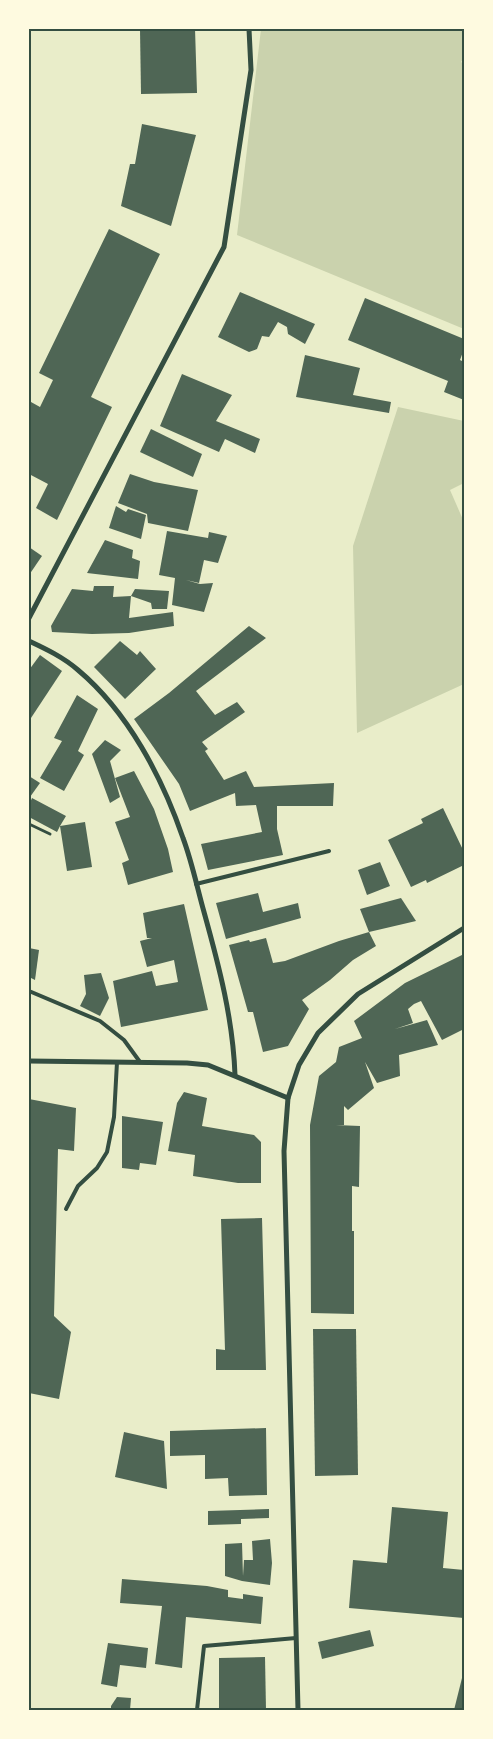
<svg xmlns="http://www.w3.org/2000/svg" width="493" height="1739" viewBox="0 0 493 1739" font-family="Literata,serif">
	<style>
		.green { fill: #cad2ad }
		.building { fill: #4f6655 }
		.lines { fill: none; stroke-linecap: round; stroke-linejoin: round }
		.path { stroke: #344e41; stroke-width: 3 }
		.service { stroke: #344e41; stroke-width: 4 }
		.minor { stroke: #344e41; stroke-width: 5 }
		.neatline { fill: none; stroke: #344e41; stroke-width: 2 }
	</style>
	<rect width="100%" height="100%" fill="#e9edc9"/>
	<g class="green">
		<polygon points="261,29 456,29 464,32 464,58 461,62 464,64 464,329 237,235"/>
		<polygon points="398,407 464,421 464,483 450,490 464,522 464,684 357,733 353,546"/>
	</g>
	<g class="building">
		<polygon points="140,29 195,29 197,93 141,94"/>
		<polygon points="142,124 196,135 171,226 121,206 130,164 135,164"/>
		<polygon points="109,229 160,254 91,397 112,407 57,520 36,508 48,484 29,474 29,406 31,402 40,407 53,380 39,373"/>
		<polygon points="240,292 315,324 305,344 288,334 287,327 278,322 269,337 262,336 257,349 249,352 218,337"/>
		<polygon points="365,298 464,339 464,349 460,360 464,362 464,400 444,392 448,381 348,340"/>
		<polygon points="305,355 360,368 353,395 391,402 389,413 296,397"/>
		<polygon points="182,374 232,395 216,421 260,439 255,453 225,439 219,452 160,426"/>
		<polygon points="151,429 202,454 193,477 140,452"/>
		<polygon points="130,474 154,482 198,490 188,531 148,523 147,514 118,503"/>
		<polygon points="116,506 126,512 128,509 146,515 141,539 109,528"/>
		<polygon points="167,531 208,538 209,532 227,536 218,563 204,560 199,583 186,580 200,584 213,583 204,612 172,605 175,578 159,575"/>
		<polygon points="105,540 133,550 132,558 140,561 138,579 87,573"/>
		<polygon points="29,547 42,556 29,575"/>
		<polygon points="94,586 114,586 113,597 131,596 129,618 173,612 174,626 129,633 92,634 52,632 51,626 72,589 93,591"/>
		<polygon points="135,589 169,591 167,609 152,609 151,603 131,596"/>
		<polygon points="249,626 266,638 196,691 215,715 237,702 245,712 202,742 208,749 205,751 224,780 246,771 254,787 334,783 333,806 277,806 277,829 283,855 208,870 201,844 262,832 256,805 236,806 235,793 190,811 179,784 134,719 169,693"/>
		<polygon points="120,641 137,655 140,651 156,669 125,699 94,667"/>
		<polygon points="40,655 62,671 29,721 29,670"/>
		<polygon points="77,695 98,709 78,751 84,755 64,791 40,778 62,741 54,738"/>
		<polygon points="105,740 121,750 110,761 120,797 110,803 92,754"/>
		<polygon points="134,771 154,809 168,849 173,872 128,885 122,863 129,860 115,822 130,817 115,778"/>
		<polygon points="29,776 40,783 30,797 29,796"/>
		<polygon points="32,798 66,816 60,826 85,822 92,867 67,871 60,826 57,832 29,817 29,805"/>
		<polygon points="443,808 464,852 464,865 427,883 426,880 411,887 388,840 423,823 421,819"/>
		<polygon points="380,862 390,886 367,895 358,870"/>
		<polygon points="258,893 263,912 298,903 301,918 226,939 216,903"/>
		<polygon points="401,898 416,921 369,932 360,909"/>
		<polygon points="184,904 208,1010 121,1027 113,981 152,971 156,986 178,982 174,960 147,967 140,941 152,938 147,938 143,913"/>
		<polygon points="369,932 376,946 353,960 330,980 302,1000 309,1009 288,1046 263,1052 253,1012 248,1012 229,945 249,940 250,942 266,938 273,963 285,961 339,941"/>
		<polygon points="29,948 39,950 35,980 29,977"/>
		<polygon points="464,954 464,996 462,997 464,1002 464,1029 442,1040 421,1001 414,1004 408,1009 413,1023 395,1029 427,1020 438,1045 399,1055 400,1076 377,1083 365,1062 374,1088 348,1110 344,1106 344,1125 336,1125 360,1126 359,1187 352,1186 352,1231 354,1231 354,1314 311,1313 310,1125 319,1076 336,1062 339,1047 362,1038 354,1021 405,983"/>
		<polygon points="101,973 109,998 100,1016 80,1006 86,994 84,975"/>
		<polygon points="184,1092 207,1098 202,1126 254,1135 261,1142 261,1183 238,1183 193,1176 195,1155 168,1151 177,1103"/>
		<polygon points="29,1099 76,1108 74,1151 58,1149 54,1316 71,1332 59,1399 29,1393"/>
		<polygon points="122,1116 163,1122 156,1165 140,1163 139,1170 122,1168"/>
		<polygon points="262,1218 266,1370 216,1370 216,1349 225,1350 221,1219"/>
		<polygon points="313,1329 356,1329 358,1475 315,1476"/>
		<polygon points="266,1428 267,1495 229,1496 228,1478 205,1479 205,1455 170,1456 170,1431"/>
		<polygon points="124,1432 164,1441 167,1489 115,1477"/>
		<polygon points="392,1507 448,1512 443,1568 464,1570 464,1618 349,1608 353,1560 387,1563"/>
		<polygon points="269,1509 269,1518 241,1519 241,1524 208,1525 208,1511"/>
		<polygon points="270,1539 272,1563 270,1585 242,1581 225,1576 225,1544 242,1543 243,1576 244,1560 253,1560 252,1541"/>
		<polygon points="122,1579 207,1586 228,1590 228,1597 243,1599 243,1594 263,1597 261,1624 186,1617 182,1668 155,1664 162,1606 120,1603"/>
		<polygon points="370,1630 374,1646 322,1659 318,1642"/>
		<polygon points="108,1643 148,1648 146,1668 120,1665 117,1687 101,1684"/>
		<polygon points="265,1657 266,1710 219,1710 219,1658"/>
		<polygon points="464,1671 464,1710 454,1710 464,1670"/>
		<polygon points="117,1697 131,1698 130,1710 111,1710 111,1706"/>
	</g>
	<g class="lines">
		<polyline class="path" points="29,824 50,834"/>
		<g class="service">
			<polyline points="196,884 329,851"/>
			<polyline points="29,991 100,1021 124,1040 140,1062"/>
			<polyline points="66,1209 78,1186 97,1168 107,1152 114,1117 117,1062"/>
			<polyline points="197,1710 204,1646 296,1638"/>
		</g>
		<g class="minor">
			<polyline points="29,618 224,247 251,70 249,29"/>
			<path d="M29 641C46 649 63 657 78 670 128 712 162 777 183 838 192 862 197 887 204 912 219 966 233 1019 235 1075"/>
			<polyline points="29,1061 187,1063 208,1065 288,1098"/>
			<polyline points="298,1710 284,1151 288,1098 299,1065 318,1033 358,994 464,928"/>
		</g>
	</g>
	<rect width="493" height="1739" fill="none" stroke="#fefae0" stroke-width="60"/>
	<rect x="30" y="30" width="433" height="1679" class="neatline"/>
</svg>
